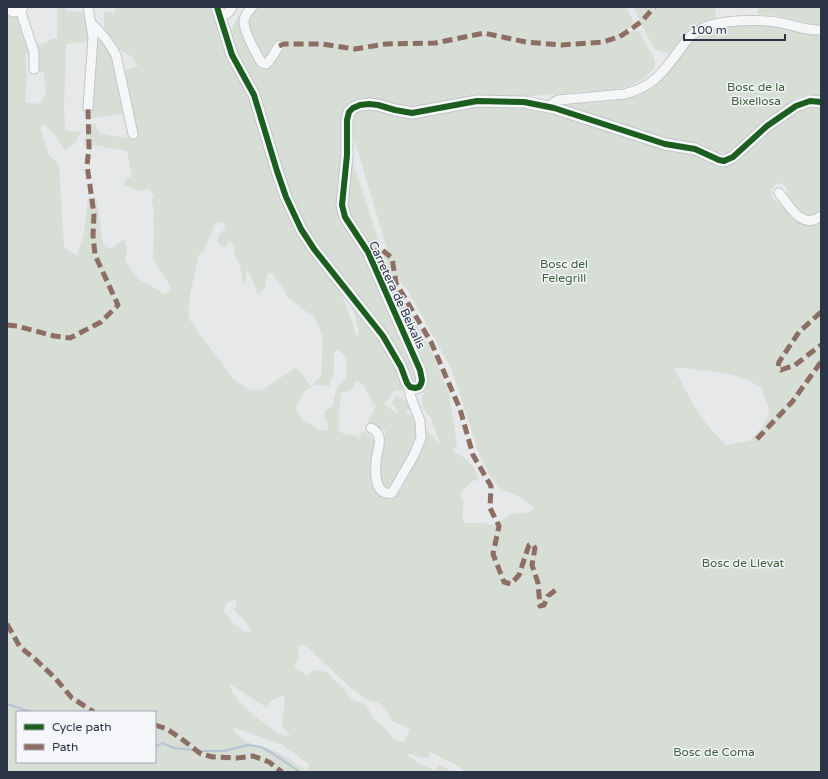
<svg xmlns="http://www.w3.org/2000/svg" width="828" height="779" viewBox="0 0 828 779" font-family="'Varela Round',sans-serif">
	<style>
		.green { fill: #d6ded6; fill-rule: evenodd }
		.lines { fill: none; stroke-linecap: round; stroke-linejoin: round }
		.stream { stroke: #b4c4d5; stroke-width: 2 }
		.minor-casing { stroke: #c4c6c8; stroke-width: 11 }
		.major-casing { stroke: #c2c5c8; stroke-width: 13 }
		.minor { stroke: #f5f6f7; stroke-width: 9 }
		.major { stroke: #f8f8f8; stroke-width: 11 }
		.quiet { stroke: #8d6e63; stroke-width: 5; stroke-dasharray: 10 5; stroke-linecap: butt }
		.cycleway-casing { stroke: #f4f6f9; stroke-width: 8 }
		.cycleway { stroke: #1b5e20; stroke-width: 6 }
		.labels { text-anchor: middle; stroke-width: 3; stroke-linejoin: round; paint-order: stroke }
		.park-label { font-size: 12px; fill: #3f6138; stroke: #f4f6f9 }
		.street-label { font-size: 12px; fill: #2b3445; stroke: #f4f6f9 }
	</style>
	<rect width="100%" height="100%" fill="#e6e8ea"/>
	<g class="green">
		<path d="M57 7H66L67 11 86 12 90 42 66 44 64 107 65 130 81 132 75 143 65 150 54 134 44 125 40 127 49 155 59 165 64 247 77 256 84 233 88 198 96 197 103 243 110 249 125 239 127 249 125 260 138 279 165 294 171 290 167 280 153 260 154 209 151 201 154 195 149 189 138 191 123 185 126 179 132 176 127 151 95 145 84 146V140L91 124 96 123 97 130 101 134C112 135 127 140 136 136L122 71 138 66 131 56 116 48 104 30V12H115V13V7H212L249 96 269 159 345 302 357 338C362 332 353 314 352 305L385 345 397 368 403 391 395 390 384 404 396 413 398 412 392 403 396 395 411 404 406 414 417 416 416 427 417 438 390 488 388 489C373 481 381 445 386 431L368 421 377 404H373L365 387 357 380 351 390 341 393 339 414V431L344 434 357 436 358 442 360 434 365 431 377 443 373 477 379 495 395 498 423 445 425 430H427L440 444 431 418 422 407V397L426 388V370L379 263 387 249 354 138 352 125 354 112 364 107 391 113 484 105 532 107 653 145 694 155 708 161 734 162 744 155 749 148C765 135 787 116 806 108 811 106 816 107 821 107V211L812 217 804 216 787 196C789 182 775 178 771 192L774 200 783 202 812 224 821 222V772H465L459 766 430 752 429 757 423 758 405 753 417 762 435 771 439 765 454 772H7V11L18 14 30 48 28 52 25 55 27 78 25 102 40 104 46 93 44 72 39 71 35 45 46 43 49 40 57 38ZM223 222 226 227 218 236 217 243 225 247 229 241 233 243 235 256 240 266 243 284 246 282V272L250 273 258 295 265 287 267 274 272 273 284 290 288 298 315 318 323 337 321 376 311 386 299 371 295 368 262 390H250L234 380 189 319V299L199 254 205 249 215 223ZM395 276 408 291 451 368 479 454 489 475 502 491C514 492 525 499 534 507L530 512 511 514 494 525 484 523H464L462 515 464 503 460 494 473 480 479 481C473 461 469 461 452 450L457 445 449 393 430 348 399 294ZM338 349 345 356 347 367 346 378 337 388 332 407 326 410 323 416 327 421 329 429 320 431 301 418 295 408C303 393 311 379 329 387L334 371V352ZM679 367C709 373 735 370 762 388 763 395 766 400 768 406 773 418 756 433 750 441L734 443 726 445C714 433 702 420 694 406 687 394 682 381 674 370ZM234 599 237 604 234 610 245 621 251 631 246 633 231 621 224 612 226 604ZM305 645 350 687 368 700 379 703 387 711 392 721 410 729 404 742 394 740 388 731 371 716 368 707 365 704 350 699 346 692 326 672 313 670 307 675 294 667 299 656 297 646ZM230 684 267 708 270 702 282 695 285 697 282 725 291 737C288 736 285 736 282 735 270 730 228 696 230 684ZM17 712H155V762H17ZM233 727 281 744 309 764 308 771C298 766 289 758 278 753 264 745 239 745 233 727Z"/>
		<path d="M245 7H626L634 22 626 32 638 30 655 60V67C645 80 632 86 616 89L531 96 492 95 472 97 426 106 405 107 351 104 343 110 344 137 338 187 385 298 402 347 417 377 414 382 410 379 309 235 297 215 231 38V31L238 16 244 13ZM275 43 282 50 274 63 269 66 258 52 266 59Z"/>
		<path d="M633 7H715L716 19C693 25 684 37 669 54L654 49Z"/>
		<path d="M758 7H821V25C808 25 796 21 784 17 776 15 767 15 758 14Z"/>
		<path d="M756 25 821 34V96L809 94 796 98 761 125 729 154 717 152 699 143 666 140 565 107 564 104C590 102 631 104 653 88 664 80 671 67 678 56 681 52 700 32 704 30 716 25 742 25 756 25Z"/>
		<path d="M96 35C116 49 119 91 125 114L91 118 97 55Z"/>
		<polygon points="351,159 352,159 379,242 380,247 374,249 371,248 349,213 345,200"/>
	</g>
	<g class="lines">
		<g class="stream">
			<polyline points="7,704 31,712"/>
			<polyline points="155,747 162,743 174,748 193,750"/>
			<polyline points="199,751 224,751 248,745 261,747 272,753 300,772"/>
		</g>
		<defs>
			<g id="minor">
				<polyline points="88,7 93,37 88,108"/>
				<path d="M252 7C249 10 245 15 244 21 243 31 256 53 261 62L266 64C272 59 274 52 279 46"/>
				<polyline points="20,10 34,52 34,69"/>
				<path d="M220 16C226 14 230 13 232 7"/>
				<path d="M91 23C102 33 109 42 116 55L133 134"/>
				<path d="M547 107 558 100 624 94C653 88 665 70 681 48 687 40 692 33 701 29 719 19 762 19 782 23 796 26 807 31 821 30"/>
				<path d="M779 193C790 206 802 231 821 216"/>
				<path d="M371 428C375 430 378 432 379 437 381 445 376 454 376 462 375 473 375 497 392 493L414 455 421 438 420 421 410 395V387"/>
			</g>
			<g id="major">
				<polyline points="7,7 13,11 20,10 22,7"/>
				<polyline points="217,7 232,55 254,95 277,171 286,197 301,229 314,249 383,336 401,367 407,383 410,387 415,388 419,387 421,384 422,380 420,370 368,252 345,217 342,205 347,155 347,120 349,112 353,108 360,105 369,104 378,105 395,110 412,113 477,101 524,102 554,108 665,144 695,149 719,160 724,161 733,157 767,126 796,106 810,101 821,102"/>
			</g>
		</defs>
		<use href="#minor" class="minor-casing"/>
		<use href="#major" class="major-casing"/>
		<use href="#minor" class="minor"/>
		<use href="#major" class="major"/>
		<g class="quiet">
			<polyline points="279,46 284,44 322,44 355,49 386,44 435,43 484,33 526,42 562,45 603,42 619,37 630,30 643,20 654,7"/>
			<polyline points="368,252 382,250 392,258 396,283 431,342 460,409 473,455 491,486 490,508 499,526 493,554 504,582 511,584 519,575 529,545 532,544 535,548 532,565 538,583 540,606 544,605 548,596 557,589"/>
			<polyline points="821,312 799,332 779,362 778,367 781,370 795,365 821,345"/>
			<polyline points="7,325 17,326 54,336 70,338 101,322 118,305 95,255 93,235 94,214 87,165 89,148 88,108"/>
			<polyline points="757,439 792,402 821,362"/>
			<polyline points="7,624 20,647 35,659 55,678 72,698 94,712"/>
			<polyline points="155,725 167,729 183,740 201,754 213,757 237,758 253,756 269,762 282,772"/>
		</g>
		<defs>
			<polyline id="cycleway" points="217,7 232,55 254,95 277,171 286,197 301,229 314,249 383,336 401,367 407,383 410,387 415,388 419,387 421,384 422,380 420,370 368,252 345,217 342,205 347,155 347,120 349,112 353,108 360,105 369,104 378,105 395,110 412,113 477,101 524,102 554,108 665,144 695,149 719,160 724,161 733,157 767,126 796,106 810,101 821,102"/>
		</defs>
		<use href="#cycleway" class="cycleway-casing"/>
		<use href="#cycleway" class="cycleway"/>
	</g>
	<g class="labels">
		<g class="park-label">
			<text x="756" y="91">Bosc de la<tspan x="756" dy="14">Bixellosa</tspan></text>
			<text x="564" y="268">Bosc del<tspan x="564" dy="14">Felegrill</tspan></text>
			<text x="743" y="567">Bosc de Llevat</text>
			<text x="714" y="756">Bosc de Coma</text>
		</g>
		<g class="street-label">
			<text transform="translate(397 295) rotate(65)" y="4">Carretera de Beixalis</text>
		</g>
	</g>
	<rect width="828" height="779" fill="none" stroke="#2b3445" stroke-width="16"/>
	<rect x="16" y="711" width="140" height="52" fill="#f4f6f9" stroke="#a4a8b1"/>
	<rect x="24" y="724" width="20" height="6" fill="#1b5e20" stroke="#a4a8b1"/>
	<text x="52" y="731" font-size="12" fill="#2b3445">Cycle path</text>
	<rect x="24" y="744" width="20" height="6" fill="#8d6e63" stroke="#a4a8b1"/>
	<text x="52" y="751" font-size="12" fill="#2b3445">Path</text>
	<path d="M684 34v6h101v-6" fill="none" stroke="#2b3445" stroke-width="2"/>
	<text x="690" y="34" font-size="12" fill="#2b3445" stroke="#f4f6f9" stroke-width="3" paint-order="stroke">100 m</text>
</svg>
